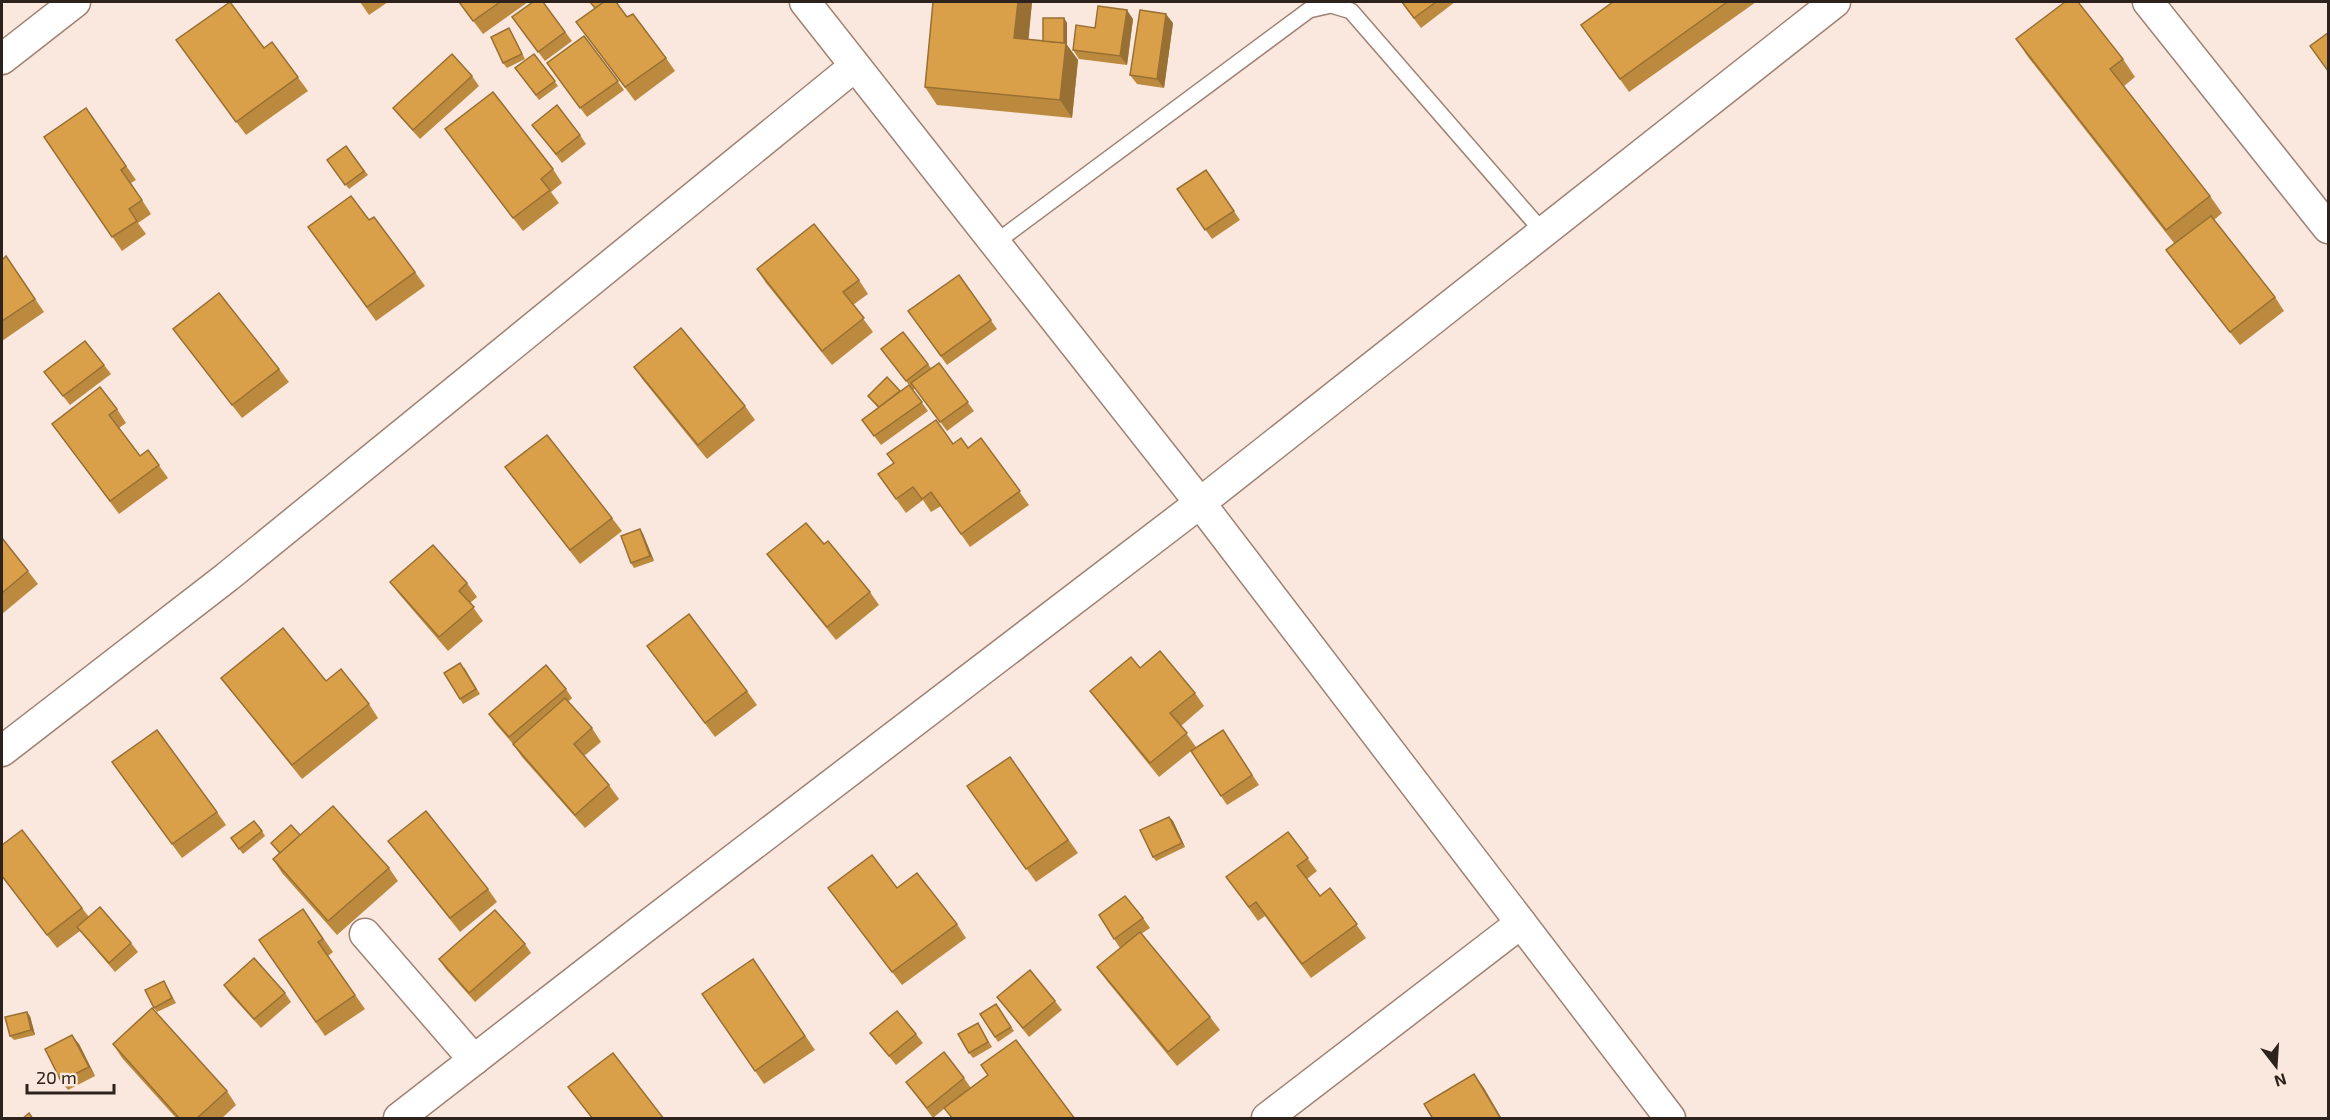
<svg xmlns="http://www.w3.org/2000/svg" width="2330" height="1120" viewBox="0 0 2330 1120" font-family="'Exo 2',sans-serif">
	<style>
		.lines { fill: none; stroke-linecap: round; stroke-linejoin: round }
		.service-casing { stroke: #9f8273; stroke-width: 18 }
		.minor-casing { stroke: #9f8273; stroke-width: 33 }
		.service { stroke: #fff; stroke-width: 15 }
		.minor { stroke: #fff; stroke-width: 30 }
		.wall { fill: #bb8a3f }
		.shaded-wall { fill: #997033 }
		.building { fill: #daa049; stroke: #997033; stroke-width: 1.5 }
	</style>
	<rect width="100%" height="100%" fill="#fae7dd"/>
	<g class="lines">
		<defs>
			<polyline id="service" points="995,243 1309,10 1331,5 1351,11 1543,232"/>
			<g id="minor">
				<polyline points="805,2 1200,503 1670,1118"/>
				<polyline points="2148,2 2328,228"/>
				<polyline points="2,59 75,2"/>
				<polyline points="2,751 227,577 855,66"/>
				<polyline points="365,934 474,1060"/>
				<polyline points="399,1118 640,931 1200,503 1835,2"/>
				<polyline points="1267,1118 1521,923"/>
			</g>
		</defs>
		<use href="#service" class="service-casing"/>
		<use href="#minor" class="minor-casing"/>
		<use href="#service" class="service"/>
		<use href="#minor" class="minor"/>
	</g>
	<g class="wall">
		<polygon points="360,2 388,2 369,15"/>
		<polygon points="459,2 528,2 483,34"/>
		<polygon points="543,2 572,41 545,61 512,17"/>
		<polygon points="933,2 1032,2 1028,39 1043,41 1064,18 1067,23 1067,45 1078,60 1072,118 937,105 925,87"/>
		<polygon points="1401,2 1455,2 1421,28"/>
		<polygon points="1613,2 1756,2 1629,92 1581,25"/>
		<polygon points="595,8 627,17 666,58 675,71 635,101 576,22"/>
		<polygon points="1133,19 1127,65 1079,59 1073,50 1095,28"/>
		<polygon points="1173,23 1164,88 1137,84 1130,75"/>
		<polygon points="509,28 512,33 525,59 507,68 503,63"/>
		<polygon points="584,36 624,90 587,117 547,63"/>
		<polygon points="2016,39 2123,59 2135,77 2124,86 2210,196 2222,213 2214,220 2275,297 2284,311 2240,345 2175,263 2166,250 2174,243 2028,57"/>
		<polygon points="176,40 264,48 272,42 308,91 246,135"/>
		<polygon points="534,54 558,86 539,100 515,68"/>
		<polygon points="472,76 479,86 420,139 400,117 393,108"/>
		<polygon points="86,108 136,180 131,183 151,214 138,223 146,234 122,251 44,137"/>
		<polygon points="532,125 580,135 586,144 562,163"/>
		<polygon points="445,129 553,169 562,183 551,192 559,203 523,231"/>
		<polygon points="346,146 368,175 349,189 327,160"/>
		<polygon points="1206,170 1240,220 1212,239 1177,189"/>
		<polygon points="369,220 415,272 425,286 376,321 308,227"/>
		<polygon points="6,256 44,312 2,341 2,260"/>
		<polygon points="757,269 859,280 868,294 853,305 873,332 832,365 766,283"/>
		<polygon points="959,275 997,329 947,365 908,311"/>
		<polygon points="173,329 279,369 289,382 242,418"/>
		<polygon points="903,332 931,368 939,363 974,411 947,431 915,388 913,390 928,411 881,445 862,420 878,408 868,396 901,391 909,385 881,349"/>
		<polygon points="104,365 111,374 70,405 44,372"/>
		<polygon points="634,367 745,406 755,420 707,459 643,380"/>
		<polygon points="117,409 126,423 119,428 140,456 148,450 168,478 119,514 52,424"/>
		<polygon points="981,438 1029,505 970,547 941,506 931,512 923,500 906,513 878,474 953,444 968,448"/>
		<polygon points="505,467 612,518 622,531 580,564"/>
		<polygon points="640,529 643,534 654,561 634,568 631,563"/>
		<polygon points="2,538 28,571 38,584 2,614"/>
		<polygon points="824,544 870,592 879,605 836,640 777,567 767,554"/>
		<polygon points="390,582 467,583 477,597 470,603 483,621 448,651 400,595"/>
		<polygon points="647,646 747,691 757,705 715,737"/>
		<polygon points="464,667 480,694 463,704 460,699"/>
		<polygon points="1140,668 1195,693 1204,706 1181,726 1196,747 1192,750 1223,730 1259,785 1227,805 1191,751 1159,777 1100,704 1090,691"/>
		<polygon points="221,678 326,681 369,704 378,718 302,779 231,691"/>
		<polygon points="566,689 572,698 568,702 592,728 601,742 584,756 609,785 619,799 585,828 522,757 513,744 495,723 489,714"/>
		<polygon points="1010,757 1078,853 1036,882 967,786"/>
		<polygon points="122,776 217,812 226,825 182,858"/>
		<polygon points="1169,817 1173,821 1185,847 1156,861 1153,857"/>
		<polygon points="262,831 265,836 243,854 231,838"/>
		<polygon points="1288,832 1317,871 1307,879 1320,896 1330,888 1366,938 1311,978 1265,916 1258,921 1226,877"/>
		<polygon points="300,835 389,868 398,881 337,935 282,873 273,859 279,853 271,843"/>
		<polygon points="388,841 488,889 497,902 460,932 398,854"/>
		<polygon points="2,845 82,908 89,917 131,943 138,952 115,972 80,931 57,948 2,877"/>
		<polygon points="828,888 897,888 957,924 966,938 902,985"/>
		<polygon points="303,909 333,952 328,956 365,1009 325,1036 259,940"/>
		<polygon points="1143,918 1150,928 1141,934 1210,1017 1220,1030 1177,1066 1107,981 1097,967 1120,948 1114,939"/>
		<polygon points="525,944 531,953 475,1002 445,968 439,959"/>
		<polygon points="753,959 815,1050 764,1084 702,994"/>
		<polygon points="164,981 176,1003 157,1012 154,1008"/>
		<polygon points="224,985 285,993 291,1002 261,1028 230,994"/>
		<polygon points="997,997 1055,1001 1062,1010 1029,1037"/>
		<polygon points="996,1004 1014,1031 998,1042 980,1014"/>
		<polygon points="30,1016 35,1035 14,1040 10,1036"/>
		<polygon points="981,1028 992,1047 973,1058 969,1053"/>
		<polygon points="870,1033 916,1034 923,1043 896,1065"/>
		<polygon points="79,1044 95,1076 68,1090 61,1081"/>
		<polygon points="113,1044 227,1091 236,1105 221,1119 177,1119 122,1058"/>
		<polygon points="964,1078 971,1088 959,1097 1075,1119 952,1119 945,1108 933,1118 906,1082"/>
	</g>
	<g class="shaded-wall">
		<polygon points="1018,2 1032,2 1027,56 1014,38"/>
		<polygon points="1127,10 1133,19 1127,65 1120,56"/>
		<polygon points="1166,14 1173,23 1164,88 1157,79"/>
		<polygon points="1064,18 1067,23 1067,45 1078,60 1072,118 1060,100"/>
		<polygon points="640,529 643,534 654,561 650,556"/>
		<polygon points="1169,817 1173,821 1185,847 1182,843"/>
		<polygon points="27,1012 30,1016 35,1035 31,1030"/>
		<polygon points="72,1035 79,1044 95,1076 89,1067"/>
		<polygon points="1474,1074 1484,1088 1502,1119 1501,1119"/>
	</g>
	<g class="building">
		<polygon points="230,2 264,48 272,42 298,77 236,122 176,40"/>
		<polygon points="459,2 500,2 473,21"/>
		<polygon points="533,2 543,2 565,32 538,52 512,17"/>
		<polygon points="590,2 604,2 595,8"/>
		<polygon points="604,2 616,2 627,17 633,14 666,58 625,87 576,22"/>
		<polygon points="933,2 1018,2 1014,38 1066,43 1060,100 925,87"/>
		<polygon points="1402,2 1436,2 1414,18"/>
		<polygon points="1613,2 1727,2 1620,79 1581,25"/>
		<polygon points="2065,2 2078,2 2123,59 2110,69 2210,196 2166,230 2016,39"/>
		<polygon points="1098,6 1127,10 1120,56 1073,50 1076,25 1095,28"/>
		<polygon points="1140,10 1166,14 1157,79 1130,75"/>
		<polygon points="1043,18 1064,18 1064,43 1043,41"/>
		<polygon points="509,28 522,54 503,63 491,37"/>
		<polygon points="2328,33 2328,71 2310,46"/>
		<polygon points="584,36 618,81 580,108 547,63"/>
		<polygon points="452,54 472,76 413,130 393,108"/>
		<polygon points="534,54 555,81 536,95 515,68"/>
		<polygon points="493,92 553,169 541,179 550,190 513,218 445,129"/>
		<polygon points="557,105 580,135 556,154 532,125"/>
		<polygon points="86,108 126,166 121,170 142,200 129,209 137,221 112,237 44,137"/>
		<polygon points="346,146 364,171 345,185 327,160"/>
		<polygon points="1206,170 1234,211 1205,230 1177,189"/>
		<polygon points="351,196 369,220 374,217 415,272 367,307 308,227"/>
		<polygon points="2211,216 2275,297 2230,332 2166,250"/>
		<polygon points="814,224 859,280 843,292 864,318 822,351 757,269"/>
		<polygon points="6,256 35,299 2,321 2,260"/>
		<polygon points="959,275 991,320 941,356 908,311"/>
		<polygon points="219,293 279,369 232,405 173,329"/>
		<polygon points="681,328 745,406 698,445 634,367"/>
		<polygon points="903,332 928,364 906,381 881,349"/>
		<polygon points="85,341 104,365 63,396 44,372"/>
		<polygon points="939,363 968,402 940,422 911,383"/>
		<polygon points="887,377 900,391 879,407 868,396"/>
		<polygon points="909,385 922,402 874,436 862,420"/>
		<polygon points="100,387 117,409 109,415 140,456 148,450 159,465 110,501 52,424"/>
		<polygon points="936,420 953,444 961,438 968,448 981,438 1020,491 961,534 931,492 922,499 913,487 896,499 878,474 894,463 887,454"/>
		<polygon points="547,435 612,518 570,550 505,467"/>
		<polygon points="806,523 824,544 828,541 870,592 827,627 767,554"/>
		<polygon points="640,529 650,556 631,563 621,536"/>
		<polygon points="2,538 28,571 2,593"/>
		<polygon points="433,545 467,583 459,591 474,607 439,637 390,582"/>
		<polygon points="689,614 747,691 705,723 647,646"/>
		<polygon points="283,628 326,681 341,669 369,704 292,765 221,678"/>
		<polygon points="1160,651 1195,693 1170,713 1187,733 1150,763 1090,691 1131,657 1140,668"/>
		<polygon points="460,663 476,689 460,699 444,673"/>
		<polygon points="546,665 566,689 509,737 489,714"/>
		<polygon points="565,698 592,728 574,744 609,785 575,815 513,744"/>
		<polygon points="157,730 217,812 172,844 112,762"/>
		<polygon points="1223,730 1252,775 1221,796 1191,751"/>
		<polygon points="1010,757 1068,840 1026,869 967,786"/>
		<polygon points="333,806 389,868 328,921 273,859"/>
		<polygon points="426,811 488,889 450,918 388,841"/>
		<polygon points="1169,817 1182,843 1153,857 1140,830"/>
		<polygon points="254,821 262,831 239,849 231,838"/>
		<polygon points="291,825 300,835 280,853 271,843"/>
		<polygon points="22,830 82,908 47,935 2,876 2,845"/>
		<polygon points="1288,832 1308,858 1297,866 1320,896 1330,888 1357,924 1302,964 1256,902 1249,907 1226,877"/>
		<polygon points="872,855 897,888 917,873 957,924 892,972 828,888"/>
		<polygon points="1125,896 1143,918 1114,939 1099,915"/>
		<polygon points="100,907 131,943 109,963 77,927"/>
		<polygon points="303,909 323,939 318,942 355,995 316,1022 259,940"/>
		<polygon points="495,910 525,944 469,993 439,959"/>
		<polygon points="1140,932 1210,1017 1168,1052 1097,967"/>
		<polygon points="254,958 285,993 254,1019 224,985"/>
		<polygon points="753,959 805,1036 755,1071 702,994"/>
		<polygon points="1030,970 1055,1001 1023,1028 997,997"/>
		<polygon points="164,981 172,998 154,1008 145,990"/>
		<polygon points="996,1004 1011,1027 995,1037 980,1014"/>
		<polygon points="152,1008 227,1091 196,1119 180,1119 113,1044"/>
		<polygon points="897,1011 916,1034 889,1056 870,1033"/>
		<polygon points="27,1012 31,1030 10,1036 5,1017"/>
		<polygon points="978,1023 988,1042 969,1053 958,1034"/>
		<polygon points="72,1035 89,1067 61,1081 45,1049"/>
		<polygon points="1016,1040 1075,1119 953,1119 944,1108 988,1075 981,1065"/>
		<polygon points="944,1052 964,1078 927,1108 906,1082"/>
		<polygon points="613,1053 664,1119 593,1119 568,1087"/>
		<polygon points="1474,1074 1501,1119 1433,1119 1424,1104"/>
		<polygon points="29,1113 33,1119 22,1119"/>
	</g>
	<rect width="2330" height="1120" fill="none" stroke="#2d221c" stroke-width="6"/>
	<g transform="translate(2276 1066) rotate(163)" stroke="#fae7dd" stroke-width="4.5" paint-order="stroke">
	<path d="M0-4.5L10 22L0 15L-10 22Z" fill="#2d221c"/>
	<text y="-9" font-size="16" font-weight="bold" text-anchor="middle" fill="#2d221c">N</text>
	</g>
	<path d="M27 1084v9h87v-9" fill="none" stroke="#2d221c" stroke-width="3"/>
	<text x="36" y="1084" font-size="18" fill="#2d221c" stroke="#fae7dd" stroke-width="4.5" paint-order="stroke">20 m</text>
</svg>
